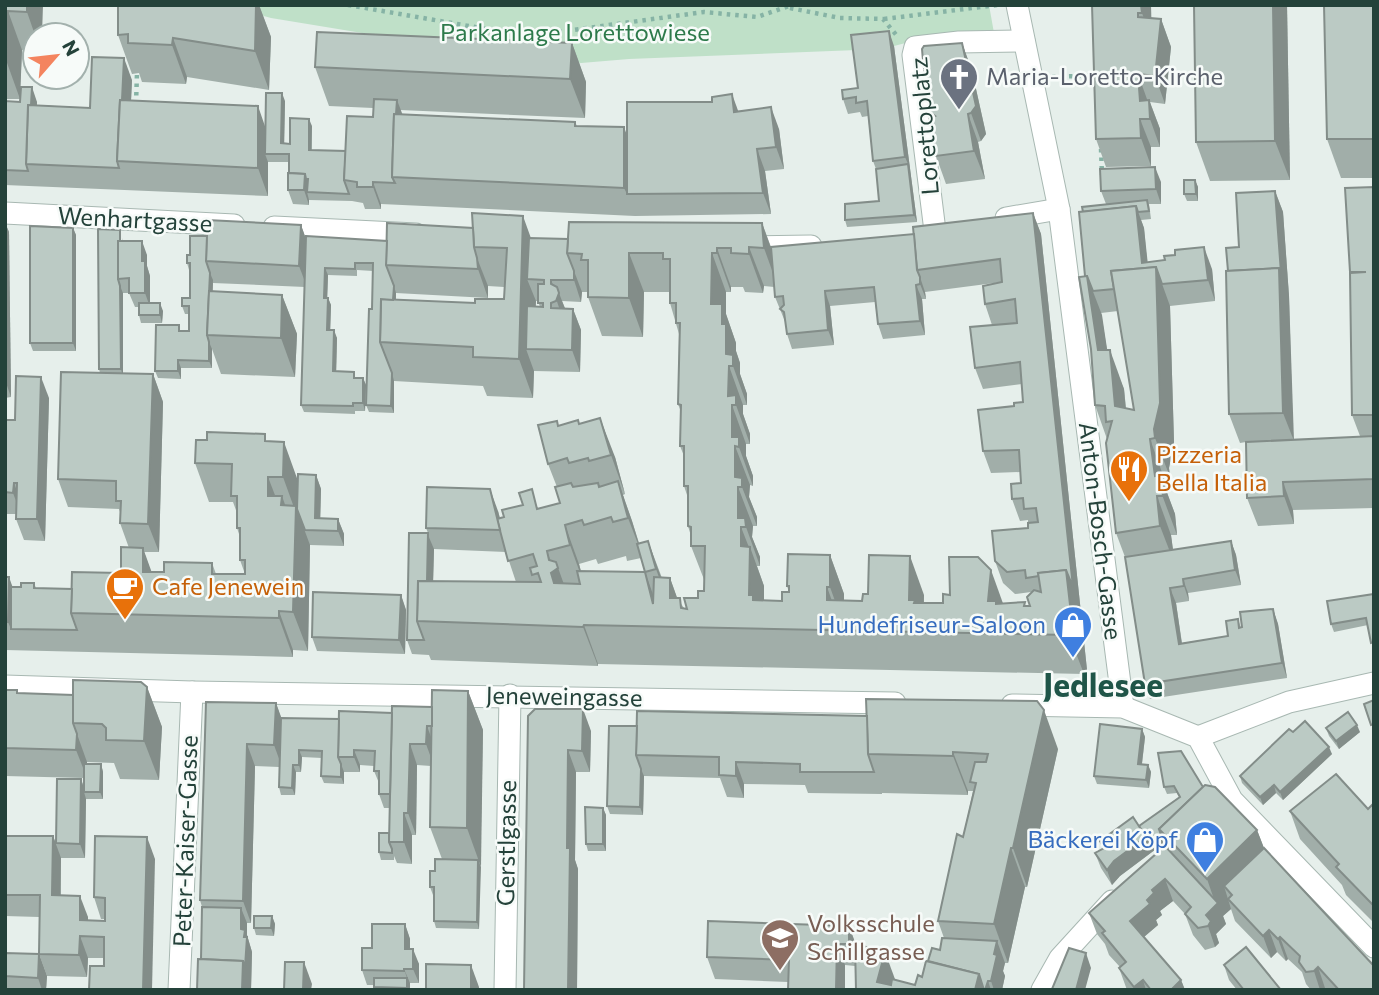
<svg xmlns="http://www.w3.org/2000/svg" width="1379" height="995" viewBox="0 0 1379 995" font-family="Commissioner,sans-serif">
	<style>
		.green { fill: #bfe0c8 }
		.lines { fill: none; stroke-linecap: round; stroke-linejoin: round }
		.minor-casing { stroke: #a8b8b2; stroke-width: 23 }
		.path { stroke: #86b3a5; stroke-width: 4.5; stroke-dasharray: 3.5 5; stroke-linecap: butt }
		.minor { stroke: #fff; stroke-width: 21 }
		.wall { fill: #a1aea9; fill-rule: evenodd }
		.shaded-wall { fill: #838d89 }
		.building { fill: #bbcac4; stroke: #838d89; stroke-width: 2 }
		.labels { text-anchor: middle; stroke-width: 5; stroke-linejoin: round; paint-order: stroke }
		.park-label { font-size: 24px; fill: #2d7a4b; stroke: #f7fbf9 }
		.worship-label { font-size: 24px; fill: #5b616d; stroke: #f7fbf9; text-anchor: start }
		.street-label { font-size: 24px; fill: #24423a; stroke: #f7fbf9 }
		.food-label { font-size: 24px; fill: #c56008; stroke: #f7fbf9; text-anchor: start }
		.shop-label { font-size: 24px; fill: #366cbe; stroke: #f7fbf9; text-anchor: end }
		.education-label { font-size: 24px; fill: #785e54; stroke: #f7fbf9; text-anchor: start }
		.district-label { font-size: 32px; font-weight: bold; fill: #1f5548; stroke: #f7fbf9 }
	</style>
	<rect width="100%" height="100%" fill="#e6efeb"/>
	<polygon class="green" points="225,5 989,5 994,33 921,39 894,46 857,50 629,59 581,63 490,54 271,18"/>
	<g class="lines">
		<defs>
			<g id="minor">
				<polyline points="1017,5 1059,209 1123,707"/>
				<polyline points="5,213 234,225"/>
				<polyline points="1006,218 1059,209"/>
				<polyline points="274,227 416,234"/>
				<polyline points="935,231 913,55 915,47 959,42 1024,41"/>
				<polyline points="742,247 811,246"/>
				<polyline points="5,686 192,692 895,703"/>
				<polyline points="1012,705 1123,707 1198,737 1232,800 1374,947"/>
				<polyline points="1198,737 1289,702 1374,683"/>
				<polyline points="179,990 192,692"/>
				<polyline points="505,990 510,695"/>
				<polyline points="1042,990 1060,958 1112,901"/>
			</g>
		</defs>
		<use href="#minor" class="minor-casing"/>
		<g class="path">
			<polyline points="348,5 492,30 551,33 704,12 757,17 792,5"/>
			<polyline points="790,8 840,18 883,19 898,37"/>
			<polyline points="884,19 997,5"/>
			<polyline points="1052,77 1100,75"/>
			<polyline points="136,104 137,73"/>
			<polyline points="1101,149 1102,175"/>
		</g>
		<use href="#minor" class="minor"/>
	</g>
	<g class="wall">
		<polygon points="5,5 43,6 35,35 35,51 22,50 20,91 37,102 37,105 90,108 132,80 131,101 266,127 285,101 284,144 290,144 312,126 312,150 346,151 373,117 373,108 329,106 315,67 572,43 586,82 585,118 400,110 402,115 575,122 577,126 627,137 738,111 779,129 784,169 765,171 771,214 635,216 381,204 381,209 365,209 363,203 352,201 309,200 309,205 293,204 288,190 289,162 268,162 268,196 5,185 5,101 20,102 20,99 5,99"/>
		<polygon points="118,5 259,5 271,37 269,90 187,77 186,84 142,82 139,73 132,74 118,35"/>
		<polygon points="1092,5 1151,5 1151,18 1161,19 1171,47 1165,104 1150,102 1160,129 1160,147 1151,147 1151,166 1106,167 1096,139"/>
		<polygon points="1287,5 1290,180 1210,181 1196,142"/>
		<polygon points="1374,5 1374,178 1341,178 1327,139"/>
		<polygon points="962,43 972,71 986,134 981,141 978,142 985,179 946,184 936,156 932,117 930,112"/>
		<polygon points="894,46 917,222 847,227 845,220 879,201 876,169 873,161 868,116 862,117 860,112 848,114 843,99 858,88"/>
		<polygon points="1195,180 1198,187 1198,201 1187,201 1184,194"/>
		<path d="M1161 182V204H1149L1151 219 1141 220 1144 228 1147 262 1212 269 1215 301 1170 306 1174 442 1169 468 1170 477 1164 478 1166 490 1175 514 1177 535H1171L1173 550 1231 541 1236 555 1241 585 1188 593 1189 601 1176 603 1182 643 1228 636 1238 619 1241 628 1273 609 1278 624 1287 678 1150 699 1145 684 1125 557 1116 533 1107 439 1095 405 1085 276 1083 212 1106 204 1101 191ZM1118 311 1134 410 1126 408 1124 389 1107 350 1101 313Z"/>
		<polygon points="1374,187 1374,508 1293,510 1294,524 1258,526 1247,498 1246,442 1240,443 1229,414 1228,271 1239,247 1275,191 1283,212 1289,296 1293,440 1373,437 1360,436 1352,415 1350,272"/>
		<path d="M1033 213 1041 234 1087 670 1084 674 598 664V666L431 660 429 655 412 654 407 640 428 533 426 528 498 511 500 518 560 503 557 487 548 464 559 426 579 424 615 457 625 494 623 495 632 521 639 543 648 541 662 578H670L677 598 684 608 687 609 698 598 704 591 705 582 691 546V536L688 526V498L684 486V456L680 446 681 412 678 404 679 334 670 303V292H644L643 337 602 336 588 297V292H582L581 302 562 301 565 308 573 309 581 330 580 372 534 371 533 398 487 396 483 386 394 381V413L369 412 366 405 372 309 373 271 357 270V276L328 275 327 298H328L331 305 330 330 337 338 336 371 356 378H363L366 385 365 411H355V414L304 412 301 405 305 287 213 283V280L212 291 282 295 297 334 295 377 221 374 212 349V368H181V379L158 378 155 371 181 331H189V314H185L182 306 190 298 189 270 187 263 190 255 207 236 301 225 306 240 387 241 531 238 568 239 762 223 771 247 913 234ZM1002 282 985 304 992 325 975 368 983 389 1022 384 1023 402 1014 406 983 451 991 473 1020 472 1021 483 1012 499 1020 521 1028 520V528L995 561 1003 583 1015 594 1031 592 1030 606 1003 604 924 603V595L862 601 844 600V594L830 555 787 586 789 592 782 601 764 600V586L757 566H760V557L752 537 753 526H757V517L749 497 750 485 753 486V476L746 456V444H750V434L743 414V405H747V394L740 374V363L736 351V343L726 314V292H731V287H743L745 292 763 293 764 286 774 287 775 297 786 324 787 334 792 349 834 345 830 306 875 302 878 324 883 339 925 335 922 299H926L925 292ZM488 286 504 287V299L475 303 396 300V293L488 298ZM536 301H538L540 307H535ZM434 549 506 552 516 582 433 581ZM626 556 627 561 641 558 645 572 581 571 579 564 596 559 598 564Z"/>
		<polygon points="5,223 9,232 11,397 5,398"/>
		<polygon points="73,228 76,235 76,351 33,351 30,343"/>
		<polygon points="123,238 123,241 147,255 147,266 150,276 150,303 163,311 162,323 141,323 139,315 139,307 135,307 129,293 123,293 123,373 153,374 163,402 159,552 144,552 151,572 164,572 212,563 216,574 245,574 240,560 240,537 237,528 237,513 233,502 209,502 195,463 268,442 298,481 316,475 321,489 320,518 338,519 344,534 344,546 310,545 308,651 293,650 293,657 5,650 5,577 13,587 21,587 34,583 36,588 72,589 121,573 129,548 120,523 121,515 119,509 68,507 58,479 100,373 99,369"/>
		<polygon points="49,398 45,541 24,540 16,519 16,514 5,514 5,420 15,420"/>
		<polygon points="1374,594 1374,650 1368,625 1334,632 1331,624"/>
		<polygon points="401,595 406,610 405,654 317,651 312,637"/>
		<polygon points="147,687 162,727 159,780 120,779 114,763 87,762 87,764 101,764 103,772 103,799 86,799 85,858 61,858 61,896 88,917 88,920 105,921 105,919 101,919 94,897 155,859 104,966 104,958 88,958 87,977 47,976 39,954 39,917 5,916 5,836 53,836 56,843 81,779 84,787 84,778 5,776 5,690 17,690 18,693 73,695"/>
		<polygon points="468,691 483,730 479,929 436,928 434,921 434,895 433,895 430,887 435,871 442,859 430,827 431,766 417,765 416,835 412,835 412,864 397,863 394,856 394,860 381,860 379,852 389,833 390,808 384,808 379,794 379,783 374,771 374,766 360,765 360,772 344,772 344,784 324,783 321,776 322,758 302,757 301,772 296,772 295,795 281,795 279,787 279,767 255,766 251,923 247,923 247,935 252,952 251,990 201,959 202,907 200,900 206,702 276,703 281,718 339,719 432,707"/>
		<polygon points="528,716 591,731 590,772 576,772 575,860 578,869 577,990"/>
		<polygon points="609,726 1058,749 1027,887 1025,887 1008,963 1005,963 1003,971 1005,976 1002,990 856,990 855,966 845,965 845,990 788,990 788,982 715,979 707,957 849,926 856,945 895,980 915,985 922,977 928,961 940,950 944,938 938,921 963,837 973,791 968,791 968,795 882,793 882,794 808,793 805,785 744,784 744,798 727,797 720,778 644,776 643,815 610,814 607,806"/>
		<polygon points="1326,728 1360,732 1339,749 1329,736"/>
		<polygon points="1142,729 1145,737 1142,764 1148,765 1151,772 1149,788 1097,784 1094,776"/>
		<polygon points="1293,732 1332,754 1283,800 1276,793 1263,805 1242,783 1240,776"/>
		<polygon points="1158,753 1257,830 1264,848 1374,990 1327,990 1325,988 1324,990 1311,990 1306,984 1302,972 1288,959 1286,961 1277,952 1271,958 1235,921 1231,909 1223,916 1226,924 1216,934 1219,943 1215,947 1205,950 1193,935 1185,914 1173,901 1160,911 1162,915 1156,920 1158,925 1144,937 1181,980 1185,990 1127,990 1119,968 1120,967 1109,955 1105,944 1097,934 1089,913 1165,846 1164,843 1120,876 1112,885 1101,868 1095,853 1103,849 1100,841 1139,826 1179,797 1177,793 1167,794 1164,787"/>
		<polygon points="1374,803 1374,923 1346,895 1342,885 1300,839 1290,811 1368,809"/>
		<polygon points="603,808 606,815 606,851 588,851 586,844"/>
		<polygon points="272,916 275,924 274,936 256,935 254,928"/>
		<polygon points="405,924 410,939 410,949 419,964 419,983 410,983 410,990 375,990 374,985 367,985 362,970 372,948"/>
		<polygon points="5,953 39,954 47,976 46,990 5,990"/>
		<polygon points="1224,965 1281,990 1237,990 1229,980"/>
	</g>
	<g class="shaded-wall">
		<polygon points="27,5 43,5 42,35 35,35 27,12"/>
		<polygon points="256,5 259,5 271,37 269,90 255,51"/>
		<polygon points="1141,5 1151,5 1152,41 1142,13"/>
		<polygon points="1273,5 1287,5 1290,180 1275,141"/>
		<polygon points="8,11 22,50 20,99 6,60"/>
		<polygon points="1161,19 1171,47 1165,104 1155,76"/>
		<polygon points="889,31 894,46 917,222 914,215 908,164 905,157"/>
		<polygon points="173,38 187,77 186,84 172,45"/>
		<polygon points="572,43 586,82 585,118 570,79"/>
		<polygon points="962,43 972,71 986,134 981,141 971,113"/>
		<polygon points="124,58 132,80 128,162 120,161"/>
		<polygon points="1138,74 1148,102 1140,101"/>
		<polygon points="32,87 37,102 34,164 28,164"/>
		<polygon points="282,93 285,101 284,151 281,143"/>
		<polygon points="732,94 740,116 734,112"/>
		<polygon points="397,100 405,121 395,177"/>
		<polygon points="1149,100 1160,129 1160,147 1150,119"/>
		<polygon points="258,106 268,135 265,154 268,162 268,196 258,168"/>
		<polygon points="771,107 779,129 784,169 776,147"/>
		<polygon points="968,114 978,142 985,179 974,151"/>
		<polygon points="309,119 312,126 311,157 309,150"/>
		<polygon points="1140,119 1151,147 1151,166 1141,138"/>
		<polygon points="624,127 634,155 627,194 624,188"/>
		<polygon points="757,149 765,171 771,214 763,193"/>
		<polygon points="1155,167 1161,182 1161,204 1156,189"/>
		<polygon points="305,174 310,189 307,192 309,200 309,205 304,190"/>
		<polygon points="1195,180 1198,187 1198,201 1196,194"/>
		<polygon points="373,182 381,204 381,209 373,187"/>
		<polygon points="1275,191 1283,212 1289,296 1294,441 1283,413"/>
		<polygon points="1136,206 1144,228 1150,284 1142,263"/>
		<polygon points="1033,213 1041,234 1087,670 1084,674 1069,635 1066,570"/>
		<polygon points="523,216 537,255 527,279 536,301 534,349 526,349 534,371 533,398 519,359"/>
		<polygon points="5,223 9,232 11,397 5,380"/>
		<polygon points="762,223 776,262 778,287 764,248"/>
		<polygon points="301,225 309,247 307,287 299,266"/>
		<polygon points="73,228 76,235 76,351 73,343"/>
		<polygon points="142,241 147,255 147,266 150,276 150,307 145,293 142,261"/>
		<polygon points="749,247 764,286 763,293 749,254"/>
		<polygon points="1204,247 1212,269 1215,301 1208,280"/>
		<polygon points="717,248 731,287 731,292 717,253"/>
		<polygon points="629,253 644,292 643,337 629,298"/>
		<polygon points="712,253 726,292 726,314 736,343 736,351 740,363 740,374 747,394 747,405 733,366 730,366 711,304"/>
		<polygon points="477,258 488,286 488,298 478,269"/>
		<polygon points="1156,267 1170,306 1174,442 1169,468 1170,477 1155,438 1154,429"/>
		<polygon points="325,268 328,275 327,305 324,298"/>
		<polygon points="574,271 582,292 581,302 574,280"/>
		<polygon points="210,273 213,280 212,335 209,335"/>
		<polygon points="1087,276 1102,315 1113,389 1098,350"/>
		<polygon points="920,277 925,292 926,299 920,284"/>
		<polygon points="551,280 558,297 559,293 567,314 564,322 551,284"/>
		<polygon points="916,285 922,299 925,335 920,321"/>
		<polygon points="120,286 123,293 123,377 121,369"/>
		<polygon points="394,286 396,293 395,343 392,343"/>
		<polygon points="825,291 830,306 834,345 828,330"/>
		<polygon points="282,295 297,334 295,377 281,338"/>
		<polygon points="328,298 331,305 330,338 327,330"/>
		<polygon points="160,303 163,311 162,323 160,315"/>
		<polygon points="573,309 581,330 580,372 572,350"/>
		<polygon points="334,330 337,338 336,379 333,371"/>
		<polygon points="209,342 212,349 212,368 209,361"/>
		<polygon points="1110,350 1124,389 1129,445 1115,406"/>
		<polygon points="178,360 181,368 181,379 178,371"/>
		<polygon points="729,366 743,405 743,414 750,434 750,444 736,405 732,405 746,444 746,456 753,476 753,486 739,447 735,446 750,485 749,497 757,517 757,526 742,487 735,477 728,396"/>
		<polygon points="392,373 394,381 394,413 391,406"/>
		<polygon points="153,374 163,402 159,552 148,524"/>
		<polygon points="41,377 49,398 45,541 37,519"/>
		<polygon points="363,378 366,385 365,411 363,403"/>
		<polygon points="600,418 615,457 625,494 611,455"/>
		<polygon points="1150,439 1164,478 1166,490 1175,514 1177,535 1155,476"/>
		<polygon points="284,442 298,481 297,510 310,545 308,651 293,612 281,505 282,496 295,533 296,513 283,477"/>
		<polygon points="316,475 321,489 320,531 315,518"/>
		<polygon points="268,477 283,516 268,496"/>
		<polygon points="618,481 632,521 643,557 628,518"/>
		<polygon points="1283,482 1293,510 1294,524 1284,496"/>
		<polygon points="14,483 22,505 21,514 13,493"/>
		<polygon points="738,487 753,526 752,537 760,557 760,566 746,527 741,527 750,550 750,547 764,586 764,624 749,595 738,518"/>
		<polygon points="490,489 498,511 508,552 500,530"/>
		<polygon points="1157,496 1171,535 1175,565 1160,526"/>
		<polygon points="338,519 344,534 344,546 338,531"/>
		<polygon points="565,525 579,564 584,584 570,545"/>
		<polygon points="428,535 434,549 432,622 426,622"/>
		<polygon points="648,541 662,580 670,608 656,569"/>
		<polygon points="1231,541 1236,555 1241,585 1235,570"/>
		<polygon points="143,548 157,587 143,572"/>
		<polygon points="547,551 554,571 556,562 572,607 554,583"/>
		<polygon points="830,555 844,594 844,626 830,587"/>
		<polygon points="910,556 924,595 923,625 909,600"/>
		<polygon points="991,570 1005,609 988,601"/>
		<polygon points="645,572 659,611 653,604"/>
		<polygon points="9,577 19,605 11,629 8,622"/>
		<polygon points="670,578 684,617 670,598"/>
		<polygon points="1183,579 1188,593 1189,601 1184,586"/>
		<polygon points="827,587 841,626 827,600"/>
		<polygon points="1170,588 1176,603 1184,659 1179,644"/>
		<polygon points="401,595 406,610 405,654 399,640"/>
		<polygon points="1273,609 1278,624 1287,678 1282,663"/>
		<polygon points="279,611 293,650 293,657 279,618"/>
		<polygon points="584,625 598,664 598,666 583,627"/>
		<polygon points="147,687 162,727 159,780 144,741"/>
		<polygon points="468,691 483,730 481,867 467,828"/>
		<polygon points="276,703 284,725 282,767 274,745"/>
		<polygon points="583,709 591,731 590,772 582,751"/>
		<polygon points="1044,710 1058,749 1027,887 1013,848"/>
		<polygon points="1357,725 1360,732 1339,749 1336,741"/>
		<polygon points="427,726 435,748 434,766 426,744"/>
		<polygon points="1142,729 1145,737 1141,771 1138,764"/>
		<polygon points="77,734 87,762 87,778 76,750"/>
		<polygon points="247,744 255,766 251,923 243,901"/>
		<polygon points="410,744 417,765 416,835 408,813"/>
		<polygon points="1329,747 1332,754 1283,800 1280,792"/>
		<polygon points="299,750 302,757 301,772 299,765"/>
		<polygon points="354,750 360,765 360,772 354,757"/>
		<polygon points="568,750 576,772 575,860 578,869 577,990 568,990 567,848"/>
		<polygon points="953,752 968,791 968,795 953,756"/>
		<polygon points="736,762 744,784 744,798 736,776"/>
		<polygon points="101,764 103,772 103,799 100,792"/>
		<polygon points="341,764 344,772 344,784 341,777"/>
		<polygon points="293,765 296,772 295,795 292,788"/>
		<polygon points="1148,765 1151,772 1149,788 1146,780"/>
		<polygon points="641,769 644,776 643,815 640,807"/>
		<polygon points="81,779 85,792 84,792 86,799 85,858 80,844"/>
		<polygon points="1274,785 1276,793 1263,805 1260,797"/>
		<polygon points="603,808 606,815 606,851 603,844"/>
		<polygon points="404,813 412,835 412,864 404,842"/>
		<polygon points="1257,830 1272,869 1232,895 1224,886 1231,909 1223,916 1226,924 1216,934 1219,943 1215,947 1208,926 1206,915 1216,905 1207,879"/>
		<polygon points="1161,835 1164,843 1120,876 1112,885 1107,870 1114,861 1146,837"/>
		<polygon points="53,836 61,858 60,917 52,895"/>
		<polygon points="147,837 155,859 152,990 143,990"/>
		<polygon points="1011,848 1025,887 1008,963 994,924"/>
		<polygon points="478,860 481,867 479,929 477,922"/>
		<polygon points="1165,879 1173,901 1160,911 1162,915 1156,920 1158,925 1138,942 1130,921 1147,900 1152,890"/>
		<polygon points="80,896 88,917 88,936 80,920"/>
		<polygon points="241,908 247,923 247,935 252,952 251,990 242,990 243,961 241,929"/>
		<polygon points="272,916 275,924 274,936 271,928"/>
		<polygon points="405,924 410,939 410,963 405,949"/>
		<polygon points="849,926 857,948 857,966 849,944"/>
		<polygon points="1269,930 1277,952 1271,958 1263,936"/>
		<polygon points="80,936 88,958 87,977 79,955"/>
		<polygon points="1280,937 1288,959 1286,961 1278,939"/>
		<polygon points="997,941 1005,963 1003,971 1005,976 1002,990 994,990 991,981 994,954"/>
		<polygon points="837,944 845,965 845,990 836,990"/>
		<polygon points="413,949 419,964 419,983 413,969"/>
		<polygon points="885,952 899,990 877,982"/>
		<polygon points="1086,953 1091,968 1085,990 1076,990"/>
		<polygon points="39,954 47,976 46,990 42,990 38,978"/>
		<polygon points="304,962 312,984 311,990 303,990"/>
		<polygon points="471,965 479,987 479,990 471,990"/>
		<polygon points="1318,967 1325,988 1324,990 1320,990 1314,971"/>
		<polygon points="404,969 410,983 410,990 408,990 407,988 407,978"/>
		<polygon points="979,974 984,990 975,990"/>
		<polygon points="1143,980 1146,990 1135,990 1134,987"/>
		<polygon points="1181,980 1185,990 1171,990"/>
		<polygon points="988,981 991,990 985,990"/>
	</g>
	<g class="building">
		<polygon points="5,5 27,5 27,12 8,11 6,60"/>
		<polygon points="118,5 256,5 255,51 173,38 172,45 128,43 128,34 118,35"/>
		<polygon points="1092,5 1141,5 1142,13 1138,13 1138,17 1161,19 1155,76 1138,74 1140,101 1149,100 1150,119 1140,119 1141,138 1096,139"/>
		<polygon points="1194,5 1273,5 1275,141 1196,142"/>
		<polygon points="1324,5 1374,5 1374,139 1327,139"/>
		<polygon points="889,31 905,157 873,161 867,101 856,103 856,97 843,99 842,90 858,88 851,35"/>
		<polygon points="317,32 572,43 570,79 315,67"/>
		<polygon points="962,43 976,106 971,113 968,114 974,151 936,156 929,118 935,116 930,112 923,61 922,49 924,46"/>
		<polygon points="92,57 124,58 122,100 120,100 117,161 119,168 26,164 28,105 90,108"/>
		<polygon points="21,87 32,87 31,105 28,105 26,164 28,171 5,170 5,101 20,102"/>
		<polygon points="266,93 282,93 281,143 290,144 290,118 309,119 309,150 346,151 344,180 349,194 307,192 308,179 306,179 305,174 289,173 289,154 265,154"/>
		<polygon points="732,94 734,112 771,107 776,147 757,149 763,193 627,194 627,102 712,102 712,97"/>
		<polygon points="374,99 397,100 396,114 394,114 392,177 395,183 373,182 373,187 357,187 357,182 344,180 347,116 373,117"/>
		<polygon points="120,100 258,106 258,168 117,161"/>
		<polygon points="394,114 575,122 575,126 624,127 624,188 392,177"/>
		<polygon points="908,164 914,215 845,220 845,204 879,201 876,169"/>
		<polygon points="1155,167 1156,189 1101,191 1100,169"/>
		<polygon points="288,173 305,174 304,190 288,190"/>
		<polygon points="1184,180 1195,180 1196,194 1184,194"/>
		<polygon points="1374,187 1374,415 1352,415 1350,273 1366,272 1350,272 1345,188"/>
		<polygon points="1275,191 1281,273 1279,268 1228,271 1226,248 1239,247 1236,193"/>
		<polygon points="1147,200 1149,211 1138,212 1136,206 1083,212 1082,207"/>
		<polygon points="1136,206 1142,263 1165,260 1164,256 1175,255 1175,250 1204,247 1208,280 1162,284 1156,267 1111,271 1114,289 1093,291 1087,276 1085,276 1079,212"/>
		<polygon points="472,213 523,216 519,359 473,357 473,347 380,342 381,299 475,303 475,299 504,299 507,248 474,247"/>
		<polygon points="1033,213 1073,587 1066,570 1038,573 1039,576 1026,578 1025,570 1007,572 995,561 992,531 1028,528 1028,523 1038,522 1036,508 1024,509 1023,498 1012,499 1011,484 1021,483 1019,450 983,451 978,410 1014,406 1014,403 1023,402 1020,362 975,368 970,327 1017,323 1015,299 985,304 983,286 1002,282 1000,259 917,270 913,227"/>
		<polygon points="207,220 301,225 299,266 206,261"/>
		<polygon points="569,222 762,223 764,248 749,247 749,254 731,253 731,248 717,248 717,253 712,253 711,304 722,304 722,324 726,324 726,354 733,355 733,366 729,366 728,396 736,395 736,405 732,405 732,437 739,437 739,447 735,446 735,477 742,478 742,487 738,487 738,518 745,518 746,527 741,527 741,546 750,547 749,595 753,595 753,600 782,601 782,592 789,592 789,586 787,586 788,554 830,555 830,587 827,587 827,600 862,601 863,594 868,594 869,555 910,556 909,600 915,600 914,603 943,603 943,594 950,595 949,557 978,557 991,570 988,601 996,601 996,604 1025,602 1024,606 1030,606 1027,597 1034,590 1041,592 1038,573 1066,570 1073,631 1069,635 584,625 583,627 417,621 418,581 541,582 538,573 532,575 530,568 537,566 533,554 508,561 497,519 504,517 502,510 523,505 519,493 532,489 537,509 560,503 555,487 571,483 573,487 598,483 599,487 618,481 628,518 613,522 611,517 584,525 582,520 565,525 570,545 547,551 549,560 556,562 558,568 551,573 554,583 580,584 577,571 645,572 653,604 654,577 670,578 670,598 680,598 681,608 687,609 684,598 698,598 698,591 704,591 705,546 691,546 691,527 688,526 688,486 684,486 684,446 680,446 681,405 678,404 680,323 676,323 676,303 670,303 670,259 663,259 663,253 629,253 629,298 588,297 588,260 581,260 582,254 567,253"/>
		<polygon points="387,223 473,228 474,247 477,258 478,269 386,265"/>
		<polygon points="30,226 73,228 73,343 30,343"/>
		<polygon points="98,229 120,230 120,241 118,241 118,279 120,286 121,369 99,369"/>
		<polygon points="914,234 917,270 920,277 920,284 916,285 920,321 878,324 874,287 825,291 828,330 787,334 784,312 780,309 784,305 783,296 775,297 771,247"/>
		<polygon points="190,236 207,236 206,261 210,273 207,335 209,342 209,361 178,360 178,371 155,371 156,325 179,325 179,331 189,331 189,306 182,306 182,298 190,298 190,263 187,263 187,255 190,255"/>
		<polygon points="306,236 387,241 386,265 394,286 393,300 381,299 380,342 392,373 391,406 366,405 369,309 372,309 373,263 355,263 355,269 325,268 324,298 328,298 327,330 334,330 333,371 354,372 354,378 363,378 363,403 353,403 353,406 301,405"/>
		<polygon points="529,238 568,239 567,253 574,271 574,280 551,280 551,284 557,287 559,293 556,301 551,303 551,308 573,309 572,350 526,349 527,306 543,307 543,303 538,303 538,284 544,284 544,280 527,279"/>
		<polygon points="118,241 142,241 142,261 145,261 145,293 129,293 129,278 118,279"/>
		<polygon points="1156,267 1160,403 1154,429 1155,438 1150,439 1155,476 1160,475 1163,496 1157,496 1160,526 1116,533 1106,443 1112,421 1106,422 1105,406 1095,405 1091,349 1079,277 1087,276 1098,350 1110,350 1115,406 1134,410 1111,271"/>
		<polygon points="1279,268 1283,413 1229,414 1226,271"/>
		<polygon points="209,291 282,295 281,338 207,335"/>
		<rect x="139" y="303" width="21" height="12"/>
		<polygon points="61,372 153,374 148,524 120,523 121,501 116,501 116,481 58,479"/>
		<polygon points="16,376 41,377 37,519 16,519 17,483 14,483 13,493 5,492 5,420 15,420"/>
		<polygon points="600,418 611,455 589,461 588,458 569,463 567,458 548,464 538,425 557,421 558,426 578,420 579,424"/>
		<polygon points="207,432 265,434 265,441 284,442 283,477 268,477 268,496 282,496 281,505 296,506 293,612 279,611 279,618 71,613 72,572 121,573 121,547 143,548 143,572 164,572 164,562 212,563 212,574 245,574 245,560 240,560 240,528 237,528 237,496 231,496 232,464 195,463 196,440 207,440"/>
		<polygon points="1374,436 1374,479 1283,482 1284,496 1247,498 1246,442"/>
		<polygon points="298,474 316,475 315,518 338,519 338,531 305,530 297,509"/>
		<polygon points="427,487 490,489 500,530 426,528"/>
		<polygon points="409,533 428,533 427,581 418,581 417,621 424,640 407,640"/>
		<polygon points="648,541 656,569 645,572 637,544"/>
		<polygon points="1231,541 1235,570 1183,579 1184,586 1170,588 1179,644 1228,636 1226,621 1238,619 1239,628 1242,627 1240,612 1273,609 1282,663 1145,684 1125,557"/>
		<polygon points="5,577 9,577 8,622 5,622"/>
		<polygon points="21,583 34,583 34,588 72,589 71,613 77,630 11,629 11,587 21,587"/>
		<polygon points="313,592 401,595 399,640 312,637"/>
		<polygon points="1374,594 1374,642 1371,643 1366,618 1331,624 1327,601"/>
		<polygon points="73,680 141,682 147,687 144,741 106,740 106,728 102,724 73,723"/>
		<polygon points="5,690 17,690 17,693 73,695 73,723 77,734 76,750 5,748"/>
		<polygon points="432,690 468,691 467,828 430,827"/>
		<polygon points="866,699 1037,701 1044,710 1013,848 1011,848 994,924 938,921 957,834 963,837 976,783 970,782 975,762 986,762 988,754 953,752 953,756 868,754"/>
		<polygon points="1374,700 1374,724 1371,725 1364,704"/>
		<polygon points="206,702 276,703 274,745 247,744 243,901 200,900"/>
		<polygon points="392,706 432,707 432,726 427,726 426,744 410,744 408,813 404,813 404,842 389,842"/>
		<polygon points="535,709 583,709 582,751 568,750 567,848 570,848 568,990 524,990 528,716"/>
		<polygon points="339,711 392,713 390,794 379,794 379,771 374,771 375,751 354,750 354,757 338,757"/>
		<polygon points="637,711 867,716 868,754 874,772 800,772 800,764 736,762 736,776 719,775 719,757 636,755"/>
		<polygon points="1348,712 1357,725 1336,741 1326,728"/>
		<polygon points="281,718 339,719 338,757 341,764 341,777 321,776 322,751 299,750 299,765 293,765 292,788 279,787"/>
		<polygon points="1305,721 1329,747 1280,792 1274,785 1260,797 1240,776 1289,729 1293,732"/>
		<polygon points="1100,724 1142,729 1138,764 1148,765 1146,780 1094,776"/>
		<polygon points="609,726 637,726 636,755 641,769 640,807 607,806"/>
		<polygon points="1181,751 1203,787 1159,829 1161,835 1149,844 1146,837 1139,826 1180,797 1174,786 1164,787 1158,753"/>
		<polygon points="84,764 101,764 100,792 84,792"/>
		<polygon points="1336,774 1368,809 1374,803 1374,906 1336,867 1339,864 1290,811"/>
		<polygon points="57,779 81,779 80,844 56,843"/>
		<polygon points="1205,785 1215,787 1257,830 1207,879 1159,829"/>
		<polygon points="585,807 603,808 603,844 586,844"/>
		<polygon points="1133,817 1146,837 1114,861 1107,870 1095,853 1104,848 1100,841"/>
		<polygon points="379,833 389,833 389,842 392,849 392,853 379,852"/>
		<polygon points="5,836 53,836 52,895 80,896 80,920 105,921 105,898 94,897 95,836 147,837 143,990 89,990 90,966 104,966 104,937 80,936 79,955 39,954 40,895 5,895"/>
		<polygon points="1165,846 1218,903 1206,915 1211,921 1208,926 1198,928 1185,914 1191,907 1165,879 1152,890 1154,893 1147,900 1150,904 1130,921 1181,980 1171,990 1151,990 1143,980 1134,987 1119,968 1126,962 1102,933 1105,931 1089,913"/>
		<polygon points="1264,848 1374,966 1374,990 1339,990 1318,967 1314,971 1306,972 1299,962 1300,956 1280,937 1278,939 1269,930 1263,936 1228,899 1232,895 1224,886"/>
		<polygon points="435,859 478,860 477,922 434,921 434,887 430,887 430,871 435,871"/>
		<polygon points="202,907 241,908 241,929 245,930 244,937 247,937 245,967 243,961 201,959"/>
		<polygon points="254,916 272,916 271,928 254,928"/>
		<polygon points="708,921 849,926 849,944 837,944 836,990 788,990 789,960 707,957"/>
		<polygon points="372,924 405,924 405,949 413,949 413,969 404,969 404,971 362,970 362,948 372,948"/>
		<polygon points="942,938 997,941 994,954 997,955 991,981 988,981 985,990 984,990 979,974 928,961 932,948 940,950"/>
		<polygon points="855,944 885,952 877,982 891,985 892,979 915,985 918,975 922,977 926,961 979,974 975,990 856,990"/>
		<polygon points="1246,947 1281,990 1244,990 1224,965"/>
		<polygon points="1069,948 1086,953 1076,990 1052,989"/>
		<polygon points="5,953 39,954 38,978 5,976"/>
		<polygon points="198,959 243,961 242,990 197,990"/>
		<polygon points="285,962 304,962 303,990 284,990"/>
		<polygon points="426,964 471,965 471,990 426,990"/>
		<polygon points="374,978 407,978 407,988 374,987"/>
	</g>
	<defs>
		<symbol id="church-pin" viewBox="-11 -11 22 30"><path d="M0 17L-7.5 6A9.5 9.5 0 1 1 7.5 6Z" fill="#6b7280" stroke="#f7fbf9"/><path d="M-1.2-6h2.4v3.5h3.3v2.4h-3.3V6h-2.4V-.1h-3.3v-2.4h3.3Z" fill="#fff"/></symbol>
		<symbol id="restaurant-pin" viewBox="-11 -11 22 30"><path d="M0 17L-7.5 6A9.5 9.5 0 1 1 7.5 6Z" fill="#e8710a" stroke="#f7fbf9"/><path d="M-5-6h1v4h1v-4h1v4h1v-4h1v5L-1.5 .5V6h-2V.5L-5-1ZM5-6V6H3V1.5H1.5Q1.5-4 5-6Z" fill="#fff"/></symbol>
		<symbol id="cafe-pin" viewBox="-11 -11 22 30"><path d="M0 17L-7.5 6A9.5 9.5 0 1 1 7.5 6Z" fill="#e8710a" stroke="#f7fbf9"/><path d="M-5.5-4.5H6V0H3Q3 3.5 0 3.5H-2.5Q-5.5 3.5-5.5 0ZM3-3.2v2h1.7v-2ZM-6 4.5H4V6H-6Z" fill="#fff"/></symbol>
		<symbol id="shop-pin" viewBox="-11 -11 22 30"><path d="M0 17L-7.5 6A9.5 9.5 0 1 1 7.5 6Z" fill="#3f7fe0" stroke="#f7fbf9"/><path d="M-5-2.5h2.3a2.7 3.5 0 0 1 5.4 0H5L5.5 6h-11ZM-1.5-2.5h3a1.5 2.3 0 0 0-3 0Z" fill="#fff"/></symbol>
		<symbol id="school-pin" viewBox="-11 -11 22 30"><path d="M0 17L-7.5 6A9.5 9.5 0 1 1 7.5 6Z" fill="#8d6e63" stroke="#f7fbf9"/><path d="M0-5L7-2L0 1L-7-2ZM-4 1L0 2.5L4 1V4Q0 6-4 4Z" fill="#fff"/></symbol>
	</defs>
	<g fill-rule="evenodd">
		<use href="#church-pin" x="937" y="55" width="44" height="60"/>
		<use href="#restaurant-pin" x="1107" y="447" width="44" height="60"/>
		<use href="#cafe-pin" x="103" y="565" width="44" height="60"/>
		<use href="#shop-pin" x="1051" y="603" width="44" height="60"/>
		<use href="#shop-pin" x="1183" y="818" width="44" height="60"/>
		<use href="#school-pin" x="758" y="916" width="44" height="60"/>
	</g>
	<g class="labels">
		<g class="park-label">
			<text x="575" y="41">Parkanlage Lorettowiese</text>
		</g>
		<g class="worship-label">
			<text x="986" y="85">Maria-Loretto-Kirche</text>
		</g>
		<g class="street-label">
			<text transform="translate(925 126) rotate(-95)" y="8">Lorettoplatz</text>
			<text transform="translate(135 220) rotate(3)" y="8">Wenhartgasse</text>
			<text transform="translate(1100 531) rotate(83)" y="8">Anton-Bosch-Gasse</text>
			<text transform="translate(564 697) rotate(1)" y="8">Jeneweingasse</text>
			<text transform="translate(186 841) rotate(-88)" y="8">Peter-Kaiser-Gasse</text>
			<text transform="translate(507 843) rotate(-89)" y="8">Gerstlgasse</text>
		</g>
		<g class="food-label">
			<text x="1156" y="463">Pizzeria<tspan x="1156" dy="28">Bella Italia</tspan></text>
			<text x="152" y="595">Cafe Jenewein</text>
		</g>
		<g class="shop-label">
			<text x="1046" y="633">Hundefriseur-Saloon</text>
			<text x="1178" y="848">Bäckerei Köpf</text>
		</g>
		<g class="education-label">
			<text x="807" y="932">Volksschule<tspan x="807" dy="28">Schillgasse</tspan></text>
		</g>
		<g class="district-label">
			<text x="1103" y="697">Jedlesee</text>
		</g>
	</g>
	<rect width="1379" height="995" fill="none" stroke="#24423a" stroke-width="14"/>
	<g transform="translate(56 56) rotate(62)"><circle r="33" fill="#f7fbf9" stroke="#a3b1ad" stroke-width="2"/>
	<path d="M0-5L12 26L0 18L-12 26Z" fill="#f4845f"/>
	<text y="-10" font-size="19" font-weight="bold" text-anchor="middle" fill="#24423a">N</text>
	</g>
</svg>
